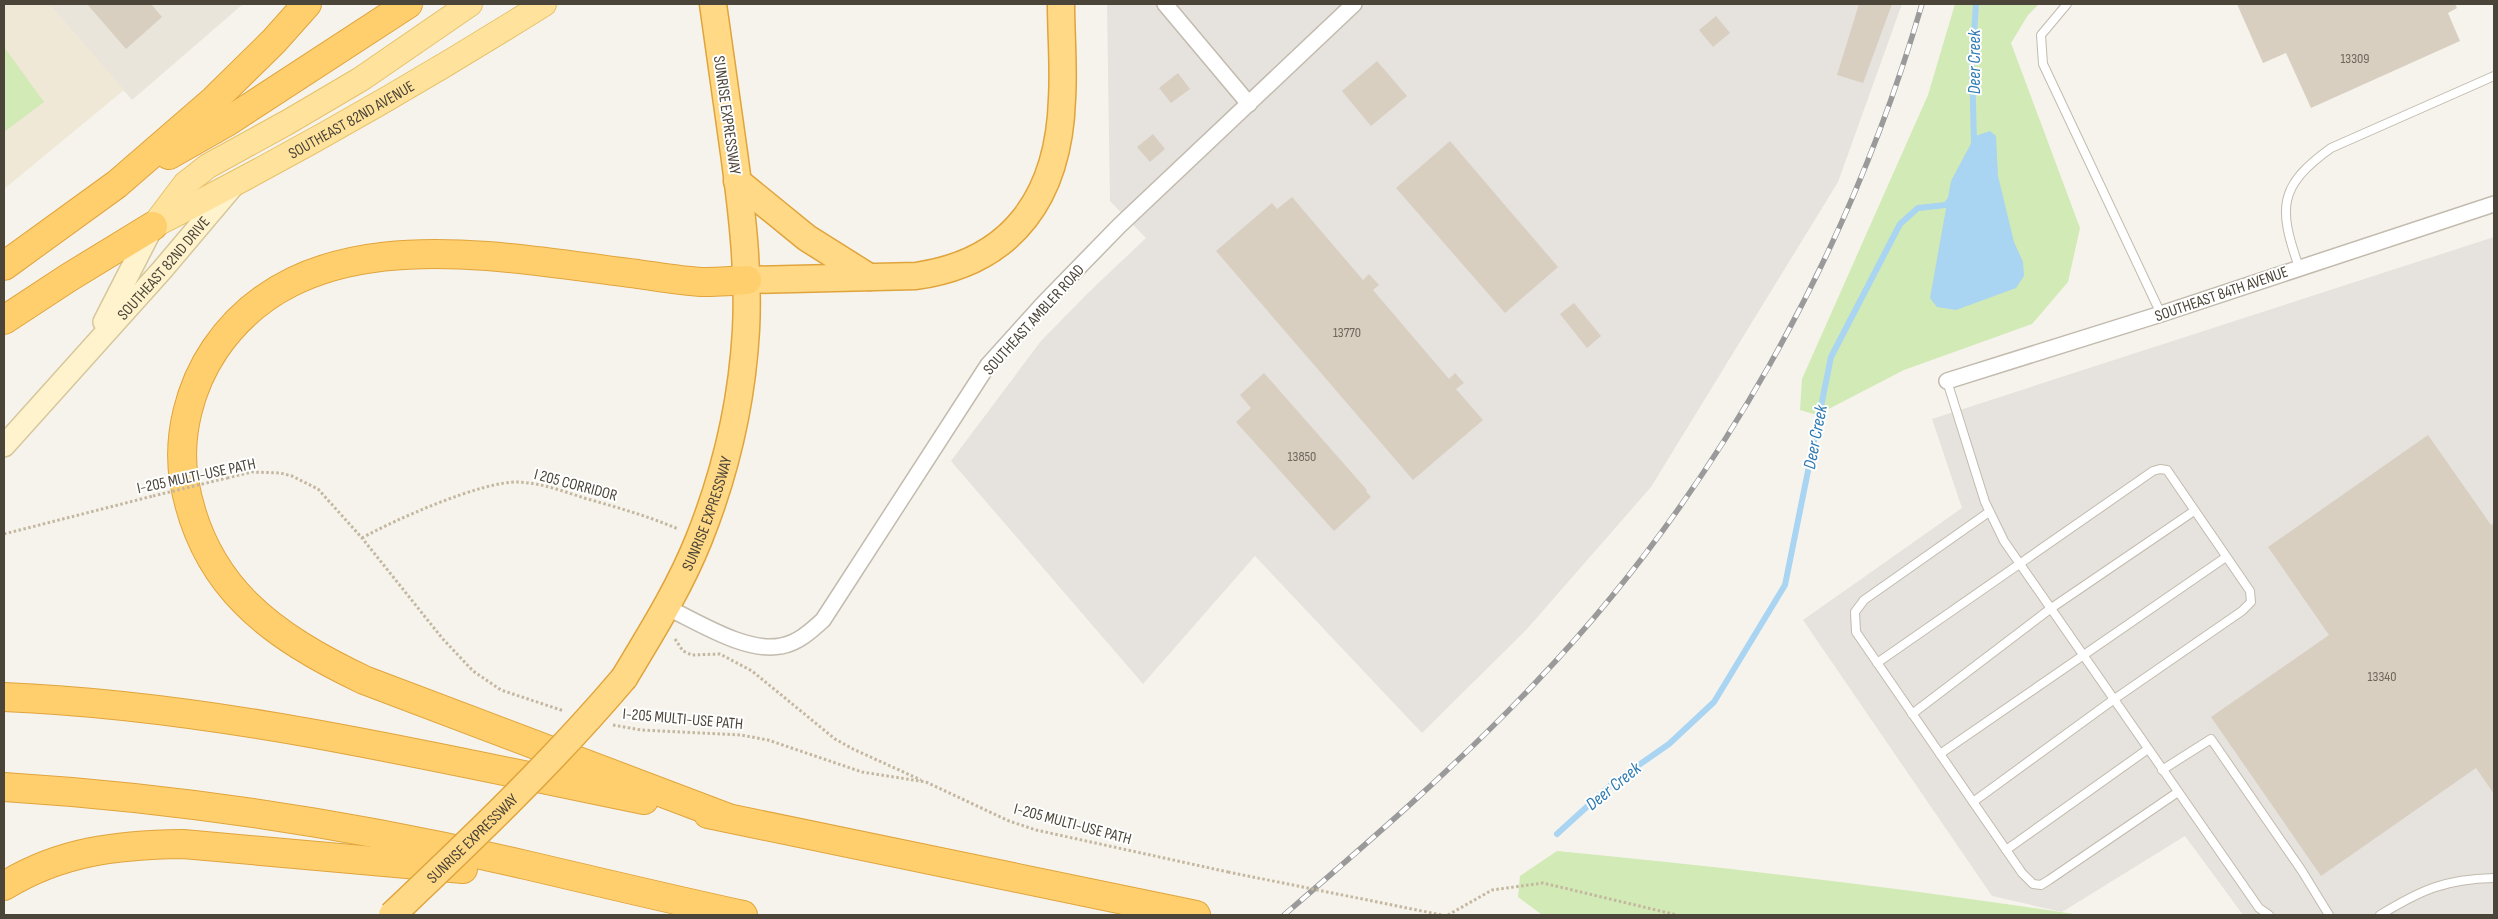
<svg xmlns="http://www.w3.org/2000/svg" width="2498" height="919" viewBox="0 0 2498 919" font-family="'Sofia Sans Condensed',sans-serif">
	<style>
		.residential { fill: #eae5da }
		.industrial { fill: #e6e2dd }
		.education { fill: #efe8d6 }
		.green { fill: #d2eab5 }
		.water { fill: #a9d4f2 }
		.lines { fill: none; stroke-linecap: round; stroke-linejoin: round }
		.stream { stroke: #a9d4f2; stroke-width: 6 }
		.building { fill: #d8cfc1 }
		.service-casing { stroke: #c2bbae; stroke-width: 10 }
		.minor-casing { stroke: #c2bbae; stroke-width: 18 }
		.secondary-casing { stroke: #d6c79b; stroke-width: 24 }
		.primary-casing { stroke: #e6c16a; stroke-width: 26 }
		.trunk-casing { stroke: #e0a43c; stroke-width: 29 }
		.motorway-casing { stroke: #e0a43c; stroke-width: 30 }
		.path { stroke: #c4b79f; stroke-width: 3; stroke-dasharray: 2.5 2.5; stroke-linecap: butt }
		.service { stroke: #fff; stroke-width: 8 }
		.minor { stroke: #fff; stroke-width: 15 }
		.secondary { stroke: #fff3cd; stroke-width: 21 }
		.primary { stroke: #ffe39c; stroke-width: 24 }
		.trunk { stroke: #ffd985; stroke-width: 26 }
		.motorway { stroke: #ffcf6e; stroke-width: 28 }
		.rail-casing { stroke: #9a9a9a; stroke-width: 5.5 }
		.rail { stroke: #fff; stroke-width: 4; stroke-dasharray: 11; stroke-linecap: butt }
		.trunk-bridge-casing { stroke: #e0a43c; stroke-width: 29; stroke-linecap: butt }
		.path-bridge { stroke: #c4b79f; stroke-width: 3; stroke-dasharray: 2.5 2.5; stroke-linecap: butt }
		.trunk-bridge { stroke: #ffd985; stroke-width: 26 }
		.labels { text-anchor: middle; stroke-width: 4; stroke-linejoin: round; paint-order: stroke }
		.number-label { font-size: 14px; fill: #6e675b }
		.street-label { font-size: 16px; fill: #4b4439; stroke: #fff }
		.water-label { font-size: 18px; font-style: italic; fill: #2e7ab2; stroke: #fff }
	</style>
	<rect width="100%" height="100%" fill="#f6f3ec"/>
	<polygon class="residential" points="49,4 243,4 132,100"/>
	<g class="industrial">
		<polygon points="1107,4 1902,4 1838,182 1651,487 1527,629 1422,733 1255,556 1143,684 951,461 1041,341 1089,292 1146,238 1110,201"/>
		<polygon points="2494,237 2494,915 2243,915 2185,836 2062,912 1992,896 1803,620 1962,508 1932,419"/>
	</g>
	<polygon class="education" points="4,4 49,4 124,90 4,189"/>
	<g class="green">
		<polygon points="1955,4 2039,4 2028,15 2011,43 2080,228 2068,282 2032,324 1904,370 1817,415 1800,410 1802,379 1928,95"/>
		<polygon points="4,47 44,102 4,132"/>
		<path d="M1557 851C1732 868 1906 888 2080 915L1541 914 1518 897 1520 876Z"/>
	</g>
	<polygon class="water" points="1990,131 1996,136 1998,176 2014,242 2023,262 2024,276 2016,288 1956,310 1937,307 1930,298 1951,181 1975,136"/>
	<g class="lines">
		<g class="stream">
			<polyline points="1974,144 1972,62 1976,4"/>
			<polyline points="1557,834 1613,783 1669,744 1714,702 1785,585 1831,357 1900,224 1918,208 1946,205 1951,199"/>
		</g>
	</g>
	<g class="building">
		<polygon points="87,4 151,4 162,17 126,49"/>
		<polygon points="1859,4 1892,4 1863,83 1837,75"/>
		<polygon points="2237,4 2455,4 2457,8 2448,13 2460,41 2311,108 2286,53 2263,63"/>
		<polygon points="1716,16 1730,33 1713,47 1699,30"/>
		<polygon points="1377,61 1407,96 1371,126 1342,91"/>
		<polygon points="1178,73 1190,89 1171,103 1159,88"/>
		<polygon points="1153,134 1165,149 1150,162 1137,147"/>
		<polygon points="1450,141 1558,267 1505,313 1396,188"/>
		<polygon points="1292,197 1363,280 1369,274 1379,285 1373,290 1449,379 1455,373 1464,383 1456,389 1483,420 1413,480 1216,251 1272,203 1277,209"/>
		<polygon points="1574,303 1601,336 1587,348 1560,314"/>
		<polygon points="1264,373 1367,490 1366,491 1371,497 1334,531 1236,422 1251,408 1240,395"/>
		<polygon points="2428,435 2491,525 2494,523 2494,794 2476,768 2321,876 2211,717 2329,635 2268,547"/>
	</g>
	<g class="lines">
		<defs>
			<g id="service">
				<polyline points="2067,4 2041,35 2043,64 2161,314"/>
				<path d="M2299 267C2278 208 2278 186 2331 148L2494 76"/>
				<polyline points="1947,381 1985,502 2004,541 2259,908 2269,915"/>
				<polyline points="1989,512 1864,600 1855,612 1856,632 2022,873 2033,884 2041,885 2049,880 2178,792"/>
				<polyline points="1877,663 2153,471 2160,469 2167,470 2250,591 2251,602 2242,611 2113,700 1973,802"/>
				<polyline points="1912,714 2050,609 2194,511"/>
				<polyline points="1940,754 2226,557"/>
				<polyline points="2162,770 2211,739 2302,871 2329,915"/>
				<polyline points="2006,850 2148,749"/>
				<path d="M2380 915C2421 890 2445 879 2494 878"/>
			</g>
			<g id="minor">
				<polyline points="1165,4 1249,104"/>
				<polyline points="1947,381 2161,314 2494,204"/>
				<path d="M668 608C698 622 746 653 781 646 798 643 811 631 823 620L988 365 1043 304 1119 226 1354 4"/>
			</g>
			<g id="secondary">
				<polyline points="104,322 153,226"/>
				<path id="s1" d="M4 446 162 270 233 186"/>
			</g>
			<g id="primary">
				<polyline points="157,221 185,184 208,166 288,122 361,79 470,4"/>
				<path id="s2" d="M153 226C287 158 417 84 544 4"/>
			</g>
			<g id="trunk">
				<polyline points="737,181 807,238 869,277"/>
				<path d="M747 280 916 276C1015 262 1059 194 1062 99 1064 67 1061 35 1061 4"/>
				<path id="s3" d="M624 678C651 633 679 589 699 539 725 474 742 401 746 330 749 271 742 212 734 153 727 104 720 54 713 4"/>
			</g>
			<g id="motorway">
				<polyline points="169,155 227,122 408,4"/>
				<polyline points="4,266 117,184 214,100 274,41 307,4"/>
				<polyline points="4,320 68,278 153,226"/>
				<path d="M4 697C220 706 432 757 644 800"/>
				<path d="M4 787C178 798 356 825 526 865 598 882 670 899 743 915"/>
				<polyline points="708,814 1196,915"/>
				<path d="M726 817 364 680C272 636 202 587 184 480 177 435 190 386 215 349 308 213 501 258 638 274 659 277 681 281 702 282 717 282 732 281 747 280"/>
				<path d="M4 886C61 851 117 845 183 844L463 869"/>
			</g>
		</defs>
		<use href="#service" class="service-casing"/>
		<use href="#minor" class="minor-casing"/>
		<use href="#secondary" class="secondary-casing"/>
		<use href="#primary" class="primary-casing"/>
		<use href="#trunk" class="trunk-casing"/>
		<use href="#motorway" class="motorway-casing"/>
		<g class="path">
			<polyline points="227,478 252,472 280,473 292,476 318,489 362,538 442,638 473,671 501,690 564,711"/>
			<polyline points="4,534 153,496"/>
			<path d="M362 538C394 520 482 481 518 482 541 483 563 491 584 498 616 507 648 516 678 529"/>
			<polyline points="675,639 683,651 692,655 720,654 752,671 835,739 853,749 921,780"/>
			<polyline points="613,725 641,730 741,735 768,740 862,772 926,782 1009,821 1036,830 1228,872"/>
			<polyline points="1448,915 1492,890 1543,883 1677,915"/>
		</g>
		<use href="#service" class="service"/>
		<use href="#minor" class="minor"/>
		<use href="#secondary" class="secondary"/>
		<use href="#primary" class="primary"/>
		<use href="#trunk" class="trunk"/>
		<use href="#motorway" class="motorway"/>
		<defs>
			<path id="rail" d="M1284 915C1371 840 1459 764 1538 680 1716 493 1850 251 1922 4"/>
		</defs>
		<use href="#rail" class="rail-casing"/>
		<use href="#rail" class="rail"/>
		<defs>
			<g id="trunk-bridge">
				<path id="s4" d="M392 915C472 839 552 763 624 678"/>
			</g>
		</defs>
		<use href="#trunk-bridge" class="trunk-bridge-casing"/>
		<g class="path-bridge">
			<polyline points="153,496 227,478"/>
			<polyline points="1228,872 1442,915"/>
		</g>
		<use href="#trunk-bridge" class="trunk-bridge"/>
	</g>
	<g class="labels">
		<g class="number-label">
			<text x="2355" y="63">13309</text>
			<text x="1347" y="337">13770</text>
			<text x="1302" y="461">13850</text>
			<text x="2382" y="681">13340</text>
		</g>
		<g class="street-label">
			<text transform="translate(728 115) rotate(82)" y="6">SUNRISE EXPRESSWAY</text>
			<text dy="6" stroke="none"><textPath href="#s2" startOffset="225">SOUTHEAST 82ND AVENUE</textPath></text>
			<text dy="6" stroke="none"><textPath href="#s1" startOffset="239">SOUTHEAST 82ND DRIVE</textPath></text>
			<text transform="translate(2221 293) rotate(-19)" y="6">SOUTHEAST 84TH AVENUE</text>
			<text transform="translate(1033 319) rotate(-48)" y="6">SOUTHEAST AMBLER ROAD</text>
			<text transform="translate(196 475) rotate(-12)" y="6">I-205 MULTI-USE PATH</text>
			<text transform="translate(576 484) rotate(15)" y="6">I 205 CORRIDOR</text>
			<text dy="6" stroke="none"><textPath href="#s3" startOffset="185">SUNRISE EXPRESSWAY</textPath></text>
			<text transform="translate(683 718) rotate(5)" y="6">I-205 MULTI-USE PATH</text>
			<text transform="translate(1073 823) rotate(15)" y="6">I-205 MULTI-USE PATH</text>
			<text dy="6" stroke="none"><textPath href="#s4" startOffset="111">SUNRISE EXPRESSWAY</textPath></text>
		</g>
		<g class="water-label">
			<text transform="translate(1974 62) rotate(-90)" y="6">Deer Creek</text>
			<text transform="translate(1815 437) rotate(-79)" y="6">Deer Creek</text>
			<text transform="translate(1613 786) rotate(-39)" y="6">Deer Creek</text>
		</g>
	</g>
	<rect width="2498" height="919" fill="none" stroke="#4b4439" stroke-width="10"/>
</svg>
